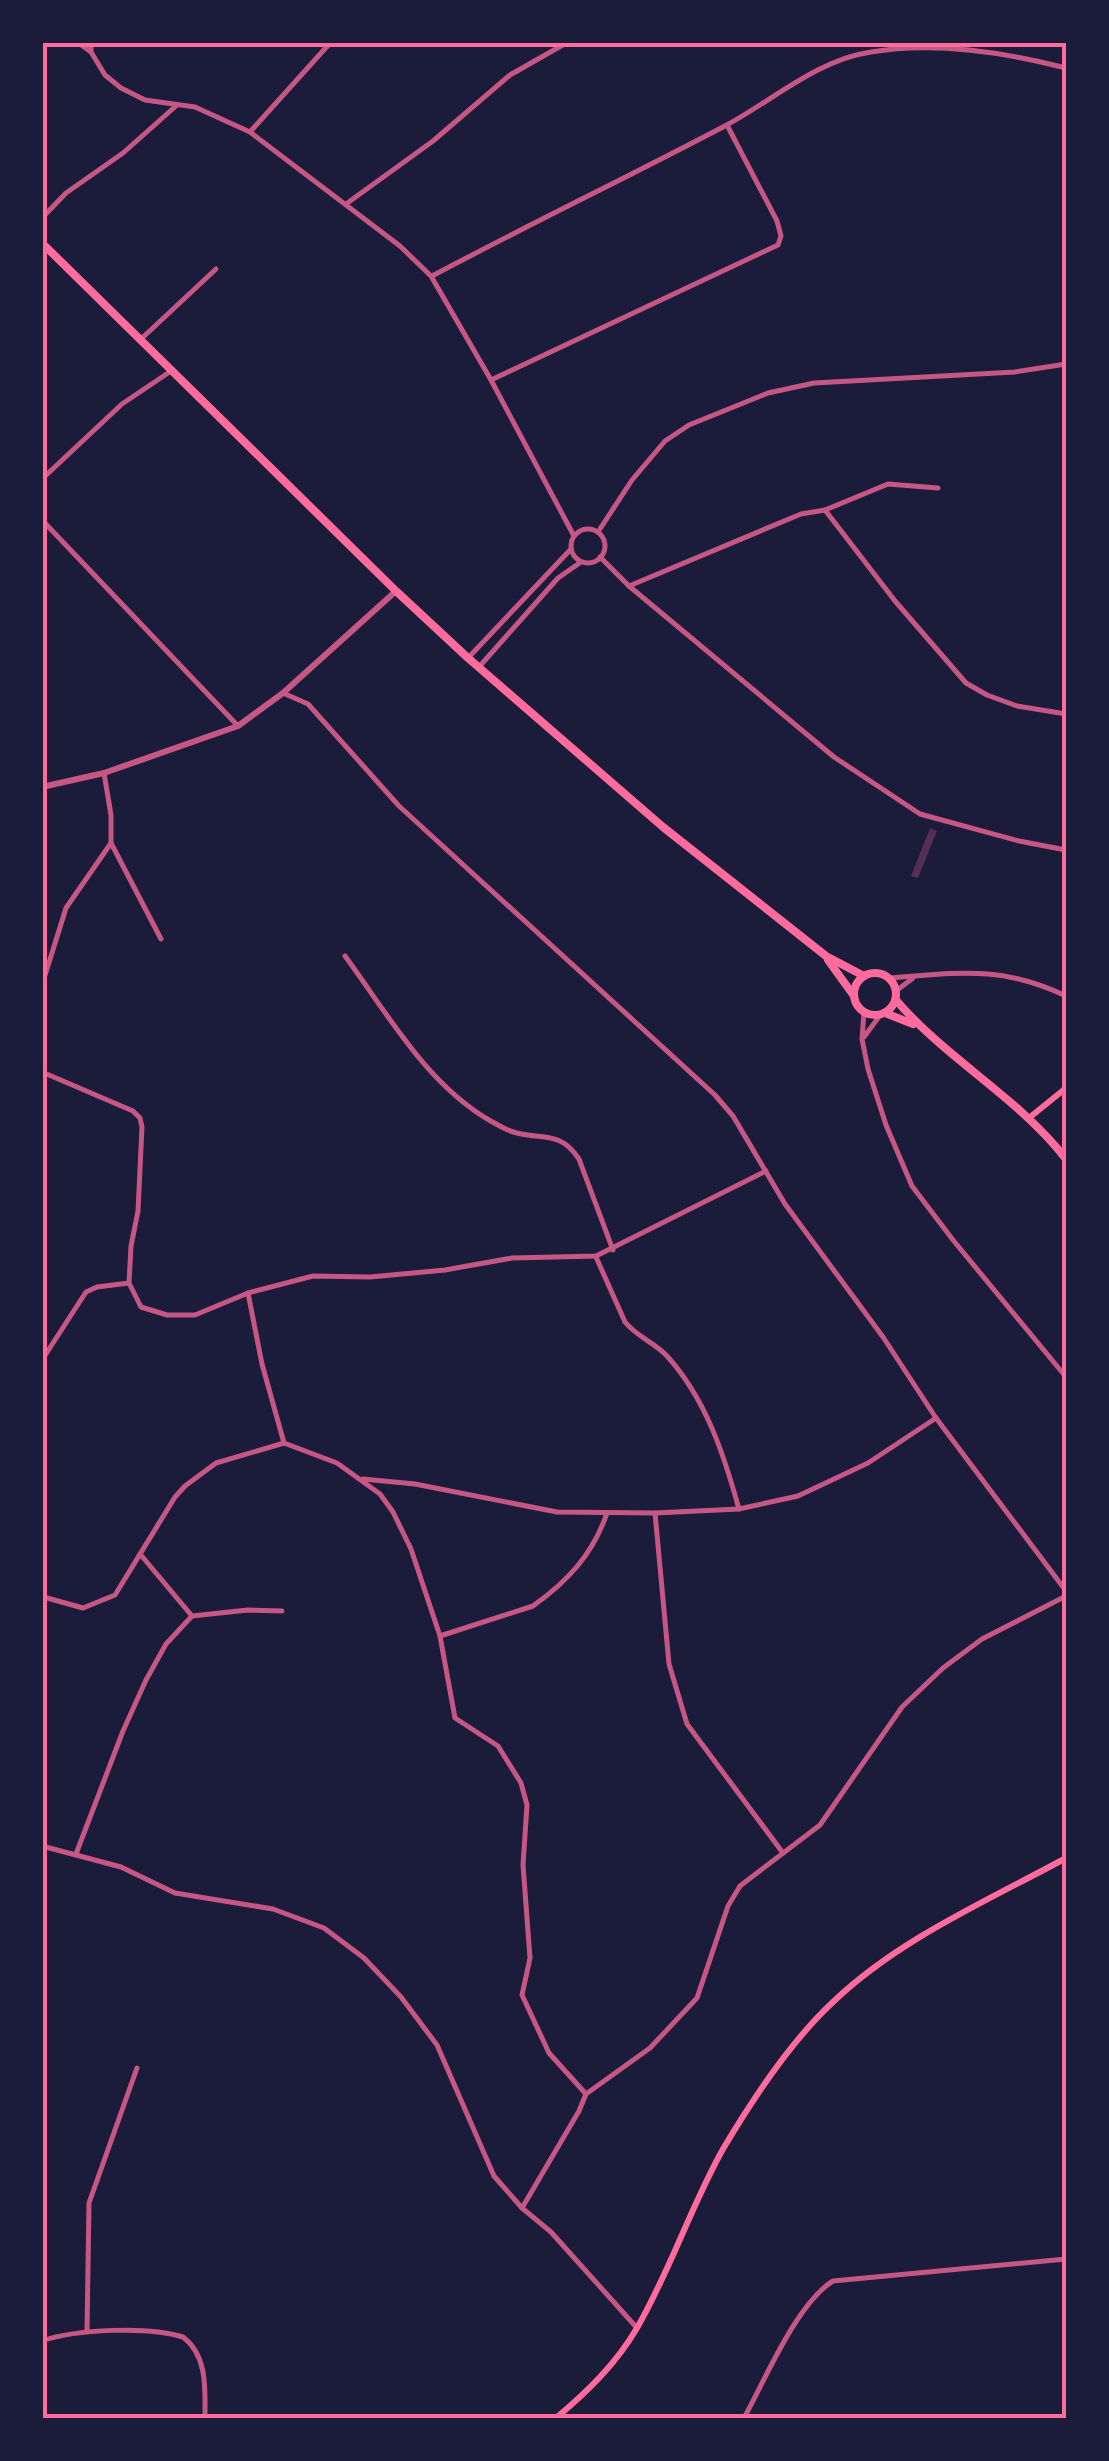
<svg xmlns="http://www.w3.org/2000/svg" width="1109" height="2461" viewBox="0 0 1109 2461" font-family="Poppins,sans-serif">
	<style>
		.building { fill: #542f53 }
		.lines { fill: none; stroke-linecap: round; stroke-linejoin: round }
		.minor { stroke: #c65784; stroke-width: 5 }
		.tertiary { stroke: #c65784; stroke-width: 6 }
		.secondary { stroke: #ff6b9d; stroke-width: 6 }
		.primary { stroke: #ff6b9d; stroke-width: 8 }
		.neatline { fill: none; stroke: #ff6b9d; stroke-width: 4 }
	</style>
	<rect width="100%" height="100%" fill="#1b1b3a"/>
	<polygon class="building" points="930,828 937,831 918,878 911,876"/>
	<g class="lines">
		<g class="minor">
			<polyline points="77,42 91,52"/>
			<polyline points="91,42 91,52 105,75 121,88 145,100 195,107 250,132 400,246 431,276 491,380 574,536"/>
			<polyline points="250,132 331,42"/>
			<polyline points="346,204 433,141 510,75 568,42"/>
			<polyline points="42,218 66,193 123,153 177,105"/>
			<path d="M432 276C528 225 626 178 723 127 771 102 816 60 871 52 936 41 1004 52 1066 68"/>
			<polyline points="140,340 216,269"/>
			<polyline points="491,380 778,245 781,236 777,221 727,125"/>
			<polyline points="42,479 122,404 171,371"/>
			<polyline points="825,510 888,484 938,488"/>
			<polyline points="42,520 238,726"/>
			<circle cx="588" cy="546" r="17"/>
			<polyline points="598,532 632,480 665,441 689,425 768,393 814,383 1015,372 1066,364"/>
			<polyline points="600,557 629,586 834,757 920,814 1019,841 1066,850"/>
			<polyline points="629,586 801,514 825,510 895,601 966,683 987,695 1017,706 1066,714"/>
			<polyline points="468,658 571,549"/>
			<polyline points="479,667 558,578 581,562"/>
			<polyline points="283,693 308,704 399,806 715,1095 733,1116 785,1204 883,1337 936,1418 1066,1591"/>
			<polyline points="104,773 111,815 111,843 161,939"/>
			<path d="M345 956C387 1013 426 1083 489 1120 498 1125 507 1131 517 1133 545 1140 560 1131 579 1159L613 1250"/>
			<path d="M889 978C958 973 1001 965 1066 996"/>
			<polyline points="42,985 66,908 111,843"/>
			<polyline points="896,991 913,978"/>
			<polyline points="864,1012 862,1039 868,1069 886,1125 912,1186 953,1240 1066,1377"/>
			<polyline points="864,1037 881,1014"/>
			<polyline points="42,1072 133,1111 140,1118 142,1127 138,1211 131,1246 129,1283"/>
			<path d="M596 1257 625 1322C637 1337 654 1342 667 1356 706 1399 724 1455 739 1509"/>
			<polyline points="248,1293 262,1364 284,1443"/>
			<polyline points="42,1360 86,1292 97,1287 129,1283 141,1307 167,1315 195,1315 248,1293 313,1276 370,1277 445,1270 512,1258 596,1256 766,1171"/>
			<polyline points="363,1479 415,1484 557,1512 655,1513 739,1509 798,1496 868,1463 936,1418"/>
			<polyline points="655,1513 669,1664 687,1724 783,1853"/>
			<polyline points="140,1554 192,1616"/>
			<polyline points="42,1600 47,1598 83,1608 115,1595 175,1497 185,1486 216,1463 284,1443 337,1463 380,1494 393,1512 411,1549 440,1636 455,1718 498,1746 521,1783 527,1805 523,1865 530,1958 522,1995 549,2053 586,2094"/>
			<path d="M440 1636 533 1606C568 1581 593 1554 607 1513"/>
			<polyline points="42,1846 121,1867 175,1893 273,1909 324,1928 364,1958 401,1997 437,2045 494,2176 522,2208 551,2232 637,2328"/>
			<polyline points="76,1854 123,1731 146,1680 166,1644 192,1616 248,1610 282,1611"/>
			<polyline points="522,2208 579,2111 586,2094 650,2048 697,1998 728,1906 740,1886 820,1825 902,1707 943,1668 982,1639 1066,1596"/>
			<polyline points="87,2331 89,2203 137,2068"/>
			<path d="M42 2341C76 2329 149 2326 183 2337 208 2356 205 2390 205 2418"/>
			<path d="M744 2418C765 2380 797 2303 833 2281L1066 2259"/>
		</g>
		<polyline class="tertiary" points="42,787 104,773 238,726 283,693 396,591"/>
		<g class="secondary">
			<polyline points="1029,1118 1066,1088"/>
			<path d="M556 2418C587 2392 616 2364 637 2328 670 2271 691 2206 723 2149 752 2100 791 2041 833 2002 899 1939 987 1901 1066 1858"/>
		</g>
		<g class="primary">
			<polyline points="42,243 396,591 468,658 663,827 826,956 864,976"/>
			<polyline points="828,960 854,996"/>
			<circle cx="875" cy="994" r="21"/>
			<path d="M896 1000C946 1059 1018 1097 1066 1159"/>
			<polyline points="885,1013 913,1024"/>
		</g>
	</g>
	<rect width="1109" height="2461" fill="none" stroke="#1b1b3a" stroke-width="90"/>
	<rect x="45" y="45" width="1019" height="2371" class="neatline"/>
</svg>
